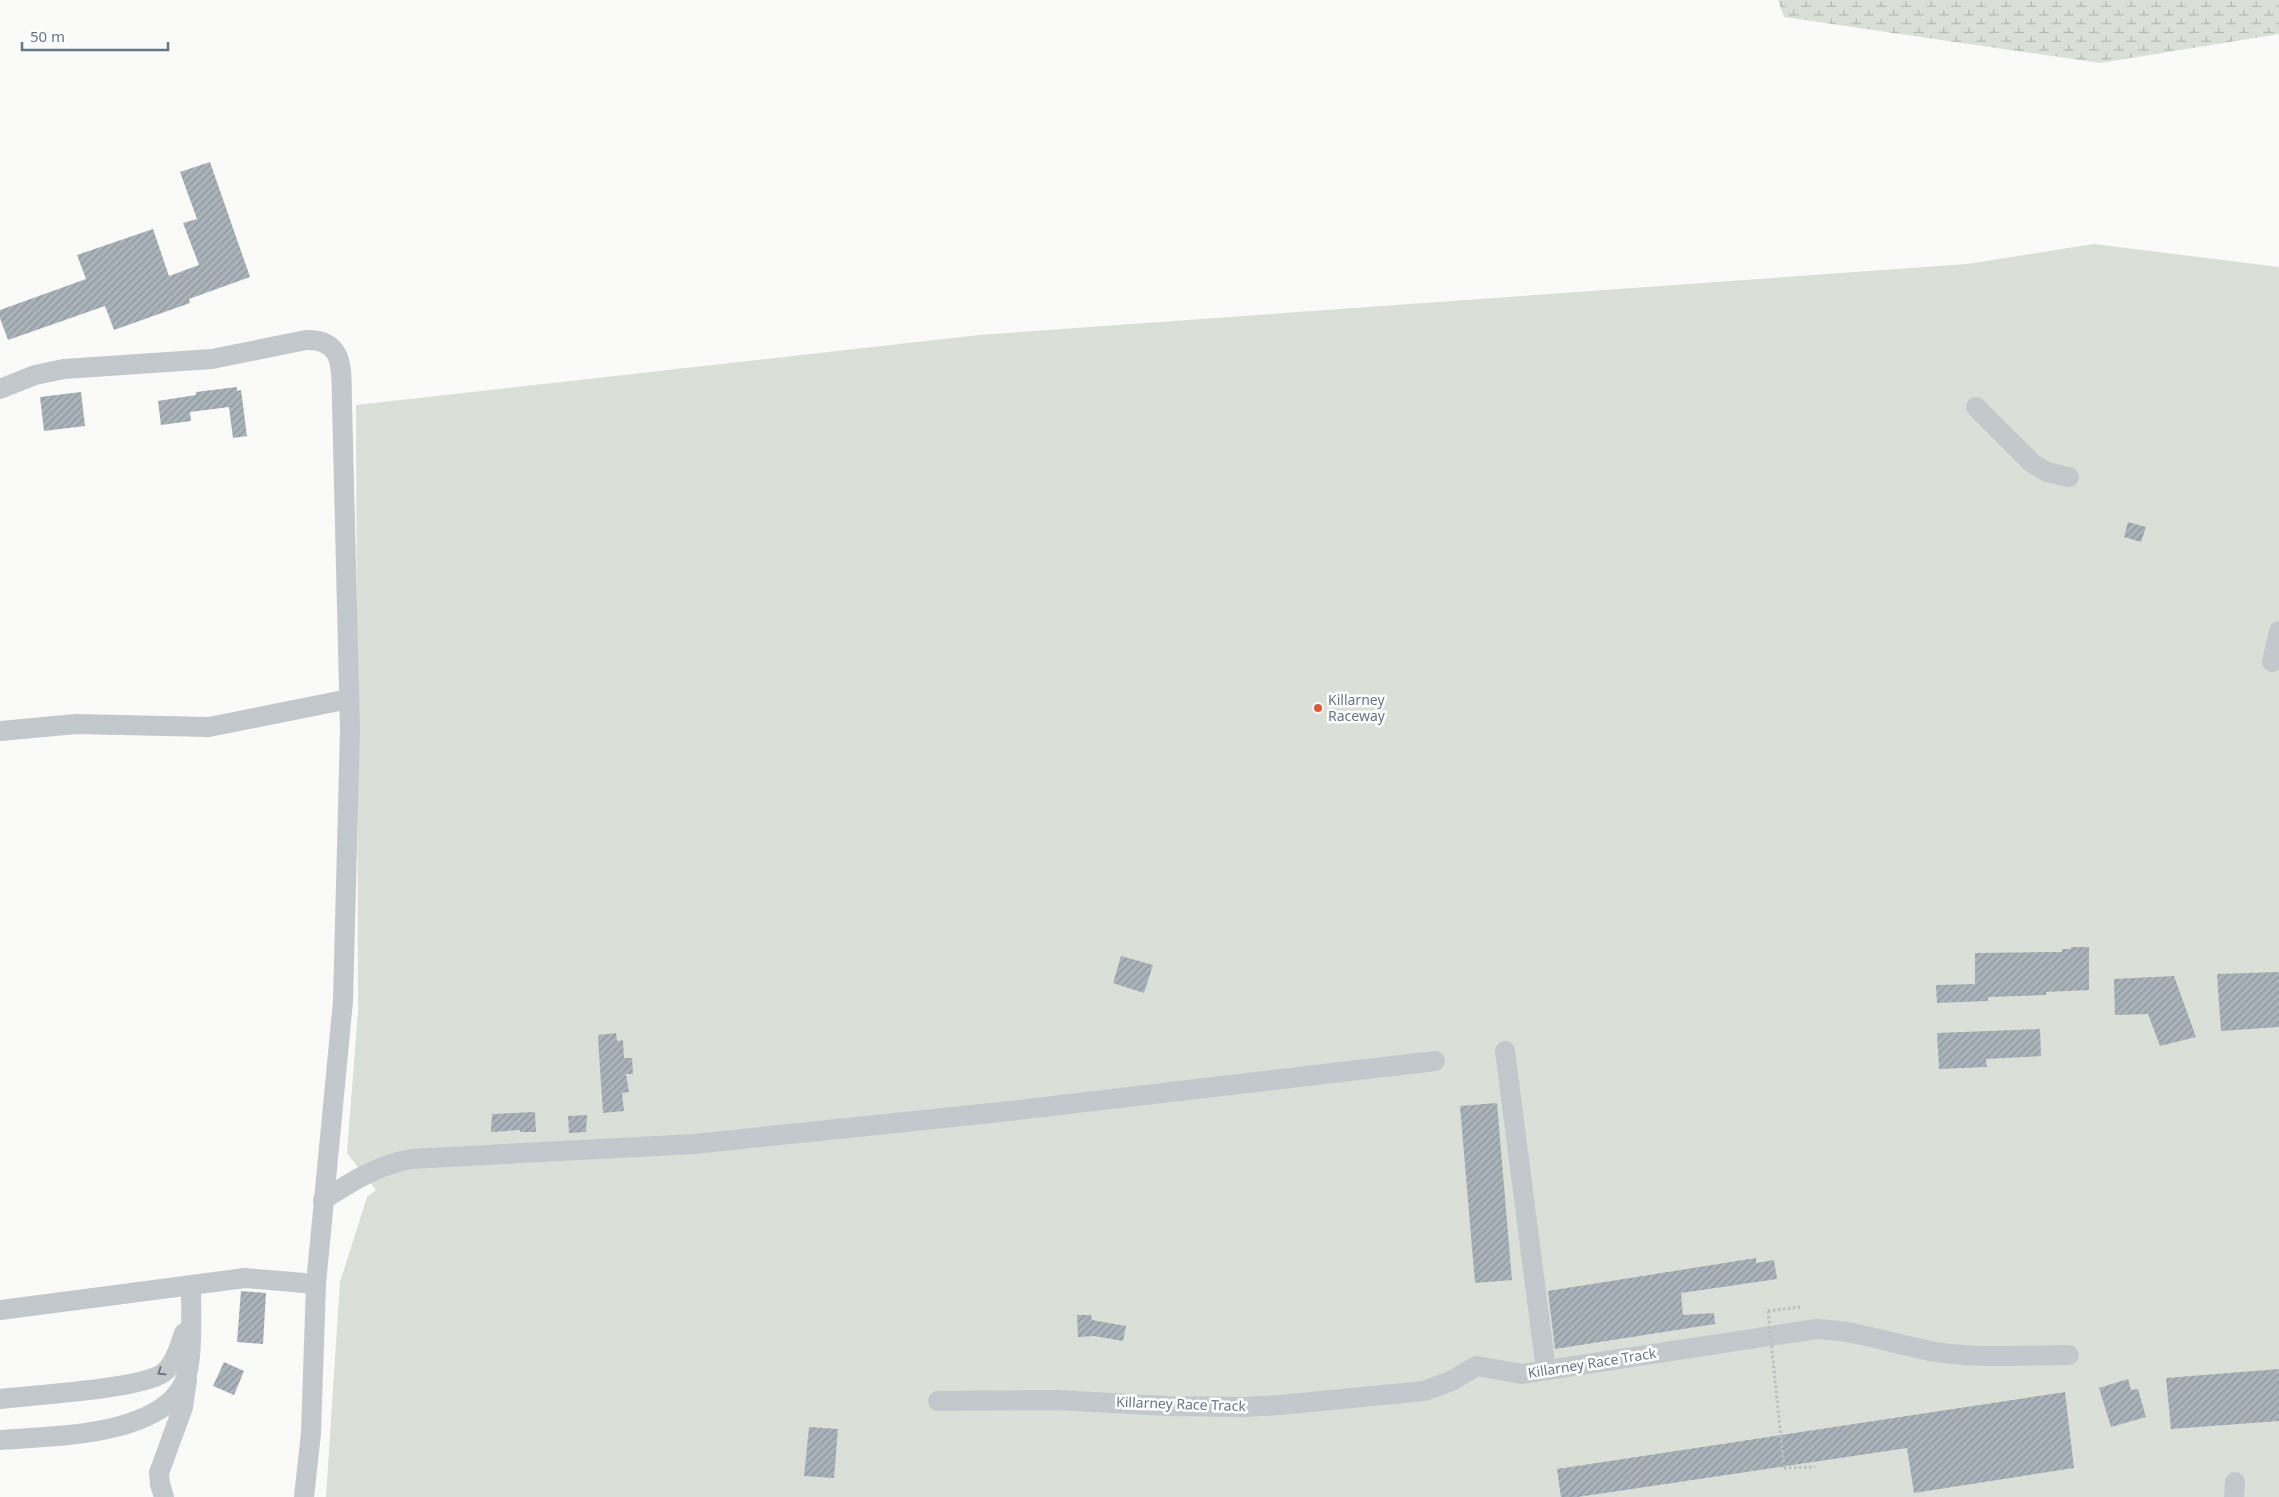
<svg xmlns="http://www.w3.org/2000/svg" width="2279" height="1497" viewBox="0 0 2279 1497" font-family="'Noto Sans',sans-serif">
	<style>
		.grass { fill: #dadfd7 }
		.wetland { fill: url(#wetland-marsh) }
		.building { fill: url(#building-hatch) }
		.lines { fill: none; stroke-linecap: round; stroke-linejoin: round }
		.path { stroke: #bbbfc2; stroke-width: 3; stroke-dasharray: 2.5 2.5; stroke-linecap: butt }
		.minor { stroke: #c3c8cc; stroke-width: 20 }
		.path-bridge { stroke: #bbbfc2; stroke-width: 3; stroke-dasharray: 2.5 2.5; stroke-linecap: butt }
		.oneway { stroke: #6a7a87 }
		.poi-dot { fill: #e4572e; stroke: #fff; stroke-width: 2 }
		.labels { text-anchor: middle; stroke-width: 5; stroke-linejoin: round; paint-order: stroke }
		.poi-label { font-size: 14px; fill: #657683; stroke: #fff; text-anchor: start }
		.street-label { font-size: 14px; fill: #657683; stroke: #fff }
	</style>
	<defs>
		<pattern id="wetland-marsh" width="20" height="14" patternUnits="userSpaceOnUse" patternTransform="scale(1.25)"><rect width="20" height="14" fill="#dadfd7"/><path d="M1 5h8M5 5V1M11 12h8M15 12V8" fill="none" stroke="#b4b9b4"/></pattern>
		<pattern id="building-hatch" width="6" height="6" patternUnits="userSpaceOnUse" patternTransform="scale(1.25)"><rect width="6" height="6" fill="#aab3b9"/><path d="M-1 1l2-2M0 6l6-6M5 7l2-2" fill="none" stroke="#8e969c"/></pattern>
	</defs>
	<rect width="100%" height="100%" fill="#fafaf8"/>
	<polygon class="grass" points="2094,244 2279,267 2279,1497 326,1497 340,1282 367,1197 376,1190 347,1153 358,1011 356,405 979,335 1967,264"/>
	<polygon class="wetland" points="1778,0 2279,0 2279,34 2100,63 1784,17"/>
	<g class="building">
		<polygon points="210,162 250,277 189,299 190,303 114,330 105,306 8,340 0,318 0,310 86,279 77,255 153,229 169,276 199,265 183,223 197,219 180,172"/>
		<polygon points="237,387 237,391 241,390 247,436 233,438 229,407 190,412 191,421 161,425 158,401 196,395 196,392"/>
		<polygon points="81,392 85,426 44,431 40,397"/>
		<polygon points="2128,522 2146,527 2141,542 2124,537"/>
		<polygon points="2071,947 2089,947 2089,990 2046,992 2046,995 1988,997 1988,1001 1937,1003 1936,985 1975,984 1975,953 2062,952 2062,949 2071,949"/>
		<polygon points="1121,956 1153,965 1144,993 1113,983"/>
		<polygon points="2279,972 2279,1027 2221,1031 2217,974"/>
		<polygon points="2174,976 2196,1037 2160,1046 2148,1014 2115,1015 2114,979"/>
		<polygon points="2040,1029 2041,1056 1986,1059 1987,1067 1939,1069 1937,1033"/>
		<polygon points="616,1033 617,1041 623,1040 624,1058 632,1058 633,1074 626,1074 629,1092 622,1093 624,1111 603,1113 598,1038 599,1035"/>
		<polygon points="1497,1103 1512,1280 1475,1283 1460,1106"/>
		<polygon points="535,1112 536,1132 520,1132 520,1130 491,1132 492,1114"/>
		<polygon points="587,1115 586,1132 569,1133 568,1116"/>
		<polygon points="1756,1258 1756,1263 1774,1260 1777,1279 1681,1293 1683,1315 1714,1313 1715,1324 1555,1349 1548,1291"/>
		<polygon points="241,1291 266,1293 263,1344 237,1342"/>
		<polygon points="1077,1315 1091,1315 1092,1320 1126,1326 1123,1341 1094,1336 1078,1337"/>
		<polygon points="224,1362 244,1371 234,1395 213,1386"/>
		<polygon points="2279,1369 2279,1421 2171,1429 2166,1378"/>
		<polygon points="2128,1379 2131,1390 2138,1389 2146,1417 2111,1427 2099,1388"/>
		<polygon points="2065,1392 2074,1468 1914,1493 1907,1448 1578,1497 1561,1497 1557,1469"/>
		<polygon points="809,1427 838,1429 834,1478 804,1476"/>
	</g>
	<g class="lines">
		<g class="path">
			<polyline points="1768,1311 1800,1307"/>
			<polyline points="1784,1468 1815,1467"/>
		</g>
		<g class="minor">
			<path d="M0 389 35 375 64 369 212 359 306 340C346 339 341 372 342 402L350 730 343 1001 316 1284 311 1433 304 1497"/>
			<polyline points="1976,407 2032,463 2047,472 2069,477"/>
			<polyline points="2272,662 2279,631"/>
			<polyline points="0,731 76,724 209,727 349,699"/>
			<polyline points="1505,1051 1546,1370"/>
			<path d="M323 1200C353 1181 375 1166 411 1159L694 1144 1001 1112 1435 1061"/>
			<polyline points="0,1310 245,1278 316,1284"/>
			<path d="M0 1399C32 1395 141 1389 163 1373 175 1364 179 1347 184 1333"/>
			<path d="M938 1401 1056 1400 1167 1406 1244 1407 1280 1405 1424 1391 1451 1381 1477 1366 1521 1374 1816 1329C1856 1330 1896 1345 1936 1352 1980 1359 2025 1355 2069 1355"/>
			<path d="M0 1440C51 1436 171 1437 187 1374 193 1352 191 1310 191 1286"/>
			<polyline points="164,1497 160,1484 159,1473 183,1407 187,1380"/>
			<polyline points="2234,1497 2235,1482"/>
		</g>
		<polyline class="path-bridge" points="1768,1311 1784,1468"/>
	</g>
	<defs><path id="oneway-chevron" d="M-2-3.5L2.5 0L-2 3.5" fill="none" stroke-width="1.6" stroke-linecap="round" stroke-linejoin="round" transform="scale(1.25)"/></defs>
	<use class="oneway" href="#oneway-chevron" transform="translate(161 1372) rotate(146)"/>
	<circle class="poi-dot" cx="1318" cy="708" r="5"/>
	<g class="labels">
		<g class="poi-label">
			<text x="1328" y="705">Killarney<tspan x="1328" dy="16">Raceway</tspan></text>
		</g>
		<g class="street-label">
			<text transform="translate(1592 1363) rotate(-9)" y="5">Killarney Race Track</text>
			<text transform="translate(1181 1404) rotate(2)" y="5">Killarney Race Track</text>
		</g>
	</g>
	<path d="M22 42v8h146v-8" fill="none" stroke="#657683" stroke-width="2.5"/>
	<text x="30" y="42" font-size="15" fill="#657683" stroke="#ffffff" stroke-width="4" paint-order="stroke">50 m</text>
</svg>
